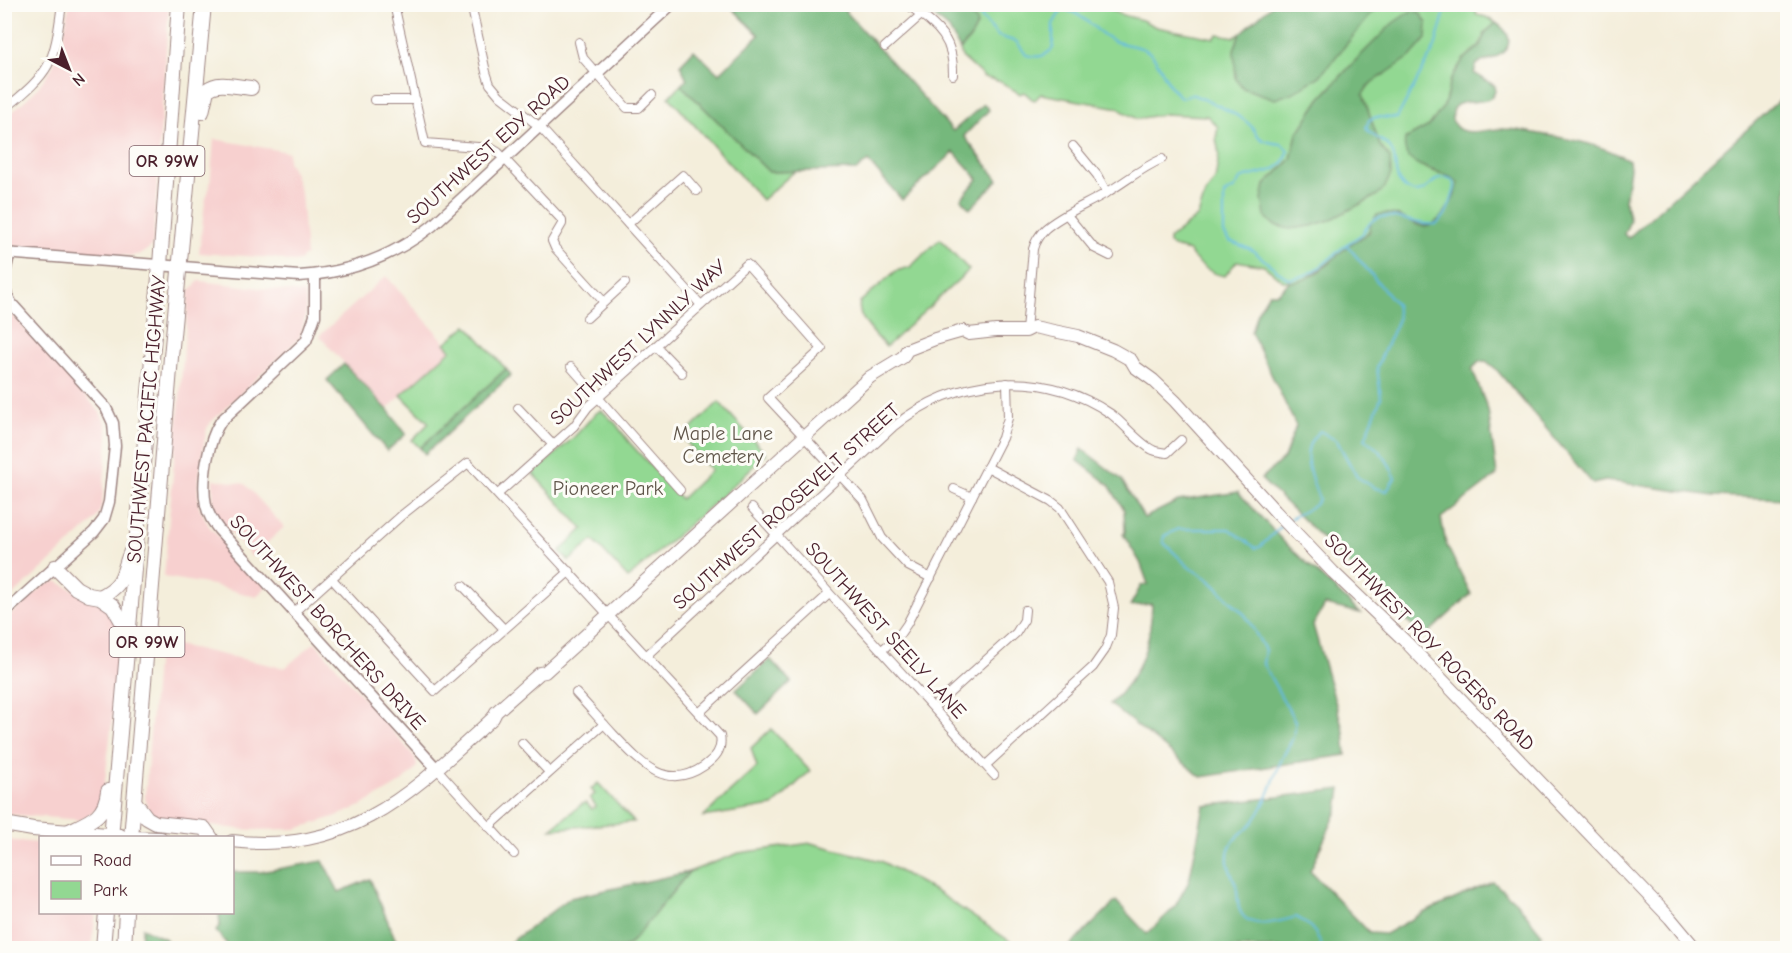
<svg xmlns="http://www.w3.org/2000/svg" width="1792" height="953" viewBox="0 0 1792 953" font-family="'Comic Neue',sans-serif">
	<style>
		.built { fill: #f7d0cf }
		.green { fill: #92d892; stroke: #6e7c5e; stroke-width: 1.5; fill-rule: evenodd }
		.forest { fill: #75b87c; stroke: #606c54; stroke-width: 1.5 }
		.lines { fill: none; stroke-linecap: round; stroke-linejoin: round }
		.stream { stroke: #64bbe1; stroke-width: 2 }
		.street-casing { stroke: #9f8683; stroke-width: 10 }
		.secondary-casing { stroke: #9f8683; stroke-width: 13 }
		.primary-casing { stroke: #9f8683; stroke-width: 14 }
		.highway-casing { stroke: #9f8683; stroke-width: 16 }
		.street { stroke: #fff; stroke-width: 8 }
		.secondary { stroke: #fff; stroke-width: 10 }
		.primary { stroke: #fff; stroke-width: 12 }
		.highway { stroke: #fff; stroke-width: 14 }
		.labels { text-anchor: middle; stroke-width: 6; stroke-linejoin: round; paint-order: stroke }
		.shield { fill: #fdfcf7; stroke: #806168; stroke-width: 1.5 }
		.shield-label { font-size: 18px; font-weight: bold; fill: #4a1f2b }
		.street-label { font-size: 20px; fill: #4a1f2b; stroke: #fdfcf7 }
		.park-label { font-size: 20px; fill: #60564a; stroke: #fdfcf7 }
	</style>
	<rect width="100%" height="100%" fill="#fdfcf7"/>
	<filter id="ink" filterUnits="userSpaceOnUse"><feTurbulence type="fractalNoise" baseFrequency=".0167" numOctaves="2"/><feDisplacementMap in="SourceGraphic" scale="12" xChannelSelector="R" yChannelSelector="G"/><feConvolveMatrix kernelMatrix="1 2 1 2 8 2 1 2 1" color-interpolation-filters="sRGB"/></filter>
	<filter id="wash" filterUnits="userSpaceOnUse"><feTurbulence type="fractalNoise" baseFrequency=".008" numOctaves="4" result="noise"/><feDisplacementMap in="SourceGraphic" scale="24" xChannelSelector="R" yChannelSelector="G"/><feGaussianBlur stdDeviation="1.35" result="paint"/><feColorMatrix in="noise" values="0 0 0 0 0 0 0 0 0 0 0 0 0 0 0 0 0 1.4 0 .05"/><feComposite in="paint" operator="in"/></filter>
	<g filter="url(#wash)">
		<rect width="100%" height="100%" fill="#f4eedb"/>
		<g class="built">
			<polygon points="69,5 169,5 153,242 151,247 141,254 131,256 5,245 5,119 36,90 52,68 63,40"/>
			<polygon points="214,139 288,152 288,164 290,164 301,193 306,256 303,256 300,261 292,262 275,258 199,253 205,202 210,186"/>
			<polygon points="386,276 452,350 387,409 319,336"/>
			<polygon points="199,281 303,293 306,300 305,318 300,337 211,422 207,428 204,443 198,487 199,506 209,526 266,587 256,597 213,585 164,577 189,291"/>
			<polygon points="5,306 100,412 106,424 108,437 102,504 99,514 92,523 5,603"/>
			<polygon points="213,479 245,484 284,527 252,557 217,516 213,501"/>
			<polygon points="56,581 108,607 122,634 103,798 100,807 82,820 5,814 4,620 45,585"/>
			<polygon points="158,641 285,668 315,642 415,757 417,766 413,772 399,784 361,806 337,816 296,829 247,830 156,819 147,807 145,796"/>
			<polygon points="5,840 40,843 40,912 96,913 91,948 5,948"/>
		</g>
		<g class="green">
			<path d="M958 5H1105L1119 14 1142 20 1156 27 1214 38 1218 34 1235 37 1240 34 1234 50 1320 75 1379 5H1478L1476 12 1477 15 1486 17 1496 23 1486 32 1479 46 1463 60 1451 79 1444 106 1429 126 1405 139C1410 148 1415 162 1424 167 1435 175 1449 172 1459 183 1456 197 1443 224 1427 226 1420 227 1415 223 1409 222 1397 220 1383 222 1371 222L1369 232 1350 245 1330 262 1301 282 1283 281 1264 266 1237 261 1225 276C1212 275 1195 262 1189 251L1173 247 1169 243V239L1198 216 1205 194 1215 180 1219 154 1216 138 1218 127 1207 116 1164 114 1137 119 1122 111 1119 108 1041 94 1035 100 1032 99 1024 92 1020 94 1001 82 984 77 962 57 960 50 970 39 977 26 974 18ZM1355 61 1385 73 1369 85 1362 94 1380 146 1390 158 1376 196 1329 220 1311 226 1265 185 1291 159 1297 134 1320 99Z"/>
			<polygon points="681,85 769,172 795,171 762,200 669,97"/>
			<path d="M940 239 969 270 886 347C877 336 855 317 860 302L896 271 910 267Z"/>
			<polygon points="467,325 506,369 420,448 412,440 429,423 401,395 451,350 445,343"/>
			<polygon points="719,402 766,454 724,494 628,578 593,540 569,561 560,551 583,529 533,474 575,436 595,414 601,410 616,424 629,442 681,499 711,470 682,437"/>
			<polygon points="771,729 810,771 773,806 703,817 757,767 751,748"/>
			<polygon points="598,783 634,822 551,829 582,804 586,803 592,809 596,806 590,798 595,794 591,789"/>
			<polygon points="811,843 881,861 935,891 1020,948 623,948 630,944 689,872 739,853"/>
		</g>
		<g class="forest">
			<polygon points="729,5 840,5 953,131 984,104 989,110 964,136 998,180 970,209 961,199 978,179 954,152 902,200 868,161 857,170 769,172 681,85 687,79 680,65 694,50 719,74 759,35"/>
			<path d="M921 5H958L977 21C977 32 967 42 960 50L949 29Z"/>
			<polygon points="1272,5 1272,4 1379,5 1320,76 1294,92 1275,99 1243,88 1236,79 1234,50 1240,34"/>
			<polygon points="1411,11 1419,12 1427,23 1426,39 1410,57 1369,85 1363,94 1380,146 1390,158 1391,174 1384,189 1376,196 1330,220 1311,226 1290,229 1274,225 1265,216 1262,199 1265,185 1291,159 1297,134 1320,99 1355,61 1393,23"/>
			<path d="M1496 23C1512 33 1514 48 1496 57 1490 60 1483 61 1477 64L1474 73 1495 86C1498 115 1447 88 1452 119 1453 125 1458 130 1464 131 1476 134 1492 128 1505 129 1518 129 1532 133 1546 135 1575 140 1602 145 1629 160L1630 168 1625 200 1630 221 1624 234 1628 238 1787 93V499L1713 496 1616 482 1605 481 1593 484 1496 369 1486 361 1479 362 1472 369 1488 410 1497 475 1441 518 1446 544 1471 594 1424 637 1261 479 1284 458 1296 426 1251 332 1257 312 1269 293H1278L1289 282C1313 283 1331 260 1349 245 1355 241 1363 237 1369 233L1371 222 1377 215C1381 214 1387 213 1391 214 1415 217 1422 242 1445 212 1451 203 1457 194 1458 183 1445 167 1399 172 1405 139L1429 126 1444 106 1451 79 1463 60 1479 47 1486 32Z"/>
			<polygon points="344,364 387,409 406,434 387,451 327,380"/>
			<polygon points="506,369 511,375 425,454 420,448"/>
			<path d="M1082 449 1121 479 1144 518 1178 501 1238 492 1284 542 1360 613 1325 605 1313 625 1344 732 1346 755 1201 777 1110 704C1140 676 1151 645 1152 604L1130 606 1141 586 1148 584 1140 562 1123 534 1125 533 1124 510 1109 485 1077 460Z"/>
			<polygon points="770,659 791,682 758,714 736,690"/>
			<polygon points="1341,789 1338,809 1310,871 1370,933 1385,934 1423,913 1493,882 1516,902 1542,934 1535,948 1068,948 1116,901 1147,934 1174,908 1189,881 1204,806"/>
			<polygon points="323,861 339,892 370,879 399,948 230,948 216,931 220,925 219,913 232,912 233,872 260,872"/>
			<polygon points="689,872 630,944 623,948 503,948 570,898"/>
			<polygon points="142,928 166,939 168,948 141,948"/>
		</g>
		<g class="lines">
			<g class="stream">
				<path d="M970 4 998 36 1017 42 1026 55C1038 58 1045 57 1053 48V24L1062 9C1084 12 1095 33 1114 41 1126 46 1145 45 1153 56 1164 70 1167 88 1182 98L1191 94C1209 101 1228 109 1244 120 1263 133 1249 141 1282 144L1288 151C1283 176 1259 171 1240 179L1235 188 1224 194V233L1229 241 1252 250 1288 279C1317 276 1325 261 1347 244 1351 241 1357 238 1362 234 1368 228 1369 220 1378 218 1399 212 1416 227 1437 224 1446 216 1447 211 1451 201 1453 193 1460 181 1448 178 1446 177 1440 178 1439 178 1428 184 1422 198 1407 189 1390 179 1400 161 1390 148 1384 139 1373 139 1366 128L1369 120 1376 117 1397 118 1435 47 1447 4"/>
				<path d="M1290 519 1315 505 1319 499C1311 476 1297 449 1320 431L1337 441 1357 477 1375 488 1387 491 1395 478C1389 460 1380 450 1365 439L1381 398 1377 367 1398 319 1396 304 1346 244"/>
				<path d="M1283 524 1260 547 1256 548 1229 529H1178L1164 536 1163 542 1190 568 1208 579 1246 616 1265 650 1263 664 1295 721C1297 738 1286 748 1280 763 1272 784 1267 803 1253 822 1246 831 1233 837 1229 849 1225 862 1231 873 1236 885 1238 892 1237 900 1239 908 1246 932 1279 922 1296 917 1310 924 1318 933 1322 948"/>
			</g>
		</g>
	</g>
	<g filter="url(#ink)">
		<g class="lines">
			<defs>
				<g id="street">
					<polyline points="394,4 425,143 491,148 498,152 562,220 562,224 552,241 555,248 604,302"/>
					<polyline points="471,4 486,72 490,84 500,96 540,127 701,305"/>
					<path d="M907 4C936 26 954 36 953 75"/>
					<polyline points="579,42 583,58 627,108 639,108 652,95"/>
					<polyline points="885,47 921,15"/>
					<polyline points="374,100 416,100"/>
					<path d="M4 110C19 97 38 83 48 65 57 47 59 24 62 4"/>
					<polyline points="1073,146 1097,175 1107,193"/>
					<polyline points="1067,215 1094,248 1110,256"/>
					<polyline points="628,224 683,175 697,191"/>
					<polyline points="587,318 625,283"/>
					<path d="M1026 331 1033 249C1035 241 1039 235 1045 229 1062 214 1086 205 1106 193 1125 182 1141 168 1162 159"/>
					<polyline points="656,346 682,373"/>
					<polyline points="571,367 680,490"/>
					<polyline points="518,408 553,445"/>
					<polyline points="954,489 972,497"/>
					<polyline points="498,494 574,426 588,407 747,264 822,349 768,398 863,500 882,538 908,566 931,578"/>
					<polyline points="752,508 994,775"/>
					<polyline points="332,579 435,691 570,571"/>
					<polyline points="463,586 504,629"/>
					<path d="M293 613 402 515 468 463 720 736C723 750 715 758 704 766 665 793 639 761 614 735 601 721 589 707 576 693"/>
					<polyline points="882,650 900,634 907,624 1002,438 1008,418 1007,383"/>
					<path d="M647 655 893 427C956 375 1043 368 1111 414 1124 424 1140 444 1153 450 1157 452 1163 452 1167 453L1181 440"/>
					<polyline points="934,707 1016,633 1024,620 1025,610"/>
					<polyline points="699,713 829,594"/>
					<polyline points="522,743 549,772"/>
					<polyline points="986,765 1093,667 1105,650 1111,635 1114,608 1108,582 1060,508 1051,501 987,467"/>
					<polyline points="437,769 514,854"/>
					<polyline points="489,827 604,724"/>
				</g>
				<g id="secondary">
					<path d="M4 253 299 276C348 273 393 257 432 226L672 4"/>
					<path d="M315 275V316L306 341 221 421C208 440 201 482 206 505 208 515 213 522 219 530L437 769"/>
					<polyline points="4,277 9,255"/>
					<polyline points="4,286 6,293 11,303 106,408 113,423 115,446 109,502 104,519 94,532 4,613"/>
				</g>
				<g id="primary">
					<polyline points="131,837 161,838"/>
					<path d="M232 841C352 855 412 792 493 718L496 712 540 673 545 672 870 377 903 357 907 350 935 339 963 331 969 334 996 331H1026L1034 327 1078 336 1113 350 1131 360 1135 367 1153 380 1175 401 1275 511 1333 572 1407 643 1670 918 1695 948"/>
				</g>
				<g id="highway">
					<path d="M202 112 207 90C219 80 236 87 251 88"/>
					<polyline points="55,567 76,588 89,595 100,597 113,606 128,632"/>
					<path d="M100 597C128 583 121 571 133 547"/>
					<polyline points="134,801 147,818 156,823 204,828 211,838"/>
					<polyline points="4,824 33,829 120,836"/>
					<path d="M69 831C90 821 105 817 108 791"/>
					<polyline points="111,838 160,265 179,4"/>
					<polyline points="131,838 171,357 204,4"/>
					<polyline points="103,948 106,912"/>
					<polyline points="124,948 126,912"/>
				</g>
			</defs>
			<use href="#street" class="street-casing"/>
			<use href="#secondary" class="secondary-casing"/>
			<use href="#primary" class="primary-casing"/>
			<use href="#highway" class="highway-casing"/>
			<use href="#street" class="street"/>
			<use href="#secondary" class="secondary"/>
			<use href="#primary" class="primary"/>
			<use href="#highway" class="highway"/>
		</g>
	</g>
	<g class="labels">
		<g class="shield">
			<rect x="129.5" y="146" width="75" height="30" rx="4.5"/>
			<rect x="109.5" y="627" width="75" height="30" rx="4.5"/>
		</g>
		<g class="shield-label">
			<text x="167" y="167">OR 99W</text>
			<text x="147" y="648">OR 99W</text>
		</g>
		<g class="street-label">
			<text transform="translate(488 149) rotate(-42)" y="7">SOUTHWEST EDY ROAD</text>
			<text transform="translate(638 342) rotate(-43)" y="7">SOUTHWEST LYNNLY WAY</text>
			<text transform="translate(146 419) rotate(-85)" y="7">SOUTHWEST PACIFIC HIGHWAY</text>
			<text transform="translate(786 506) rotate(-42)" y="7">SOUTHWEST ROOSEVELT STREET</text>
			<text transform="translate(328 622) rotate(48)" y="7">SOUTHWEST BORCHERS DRIVE</text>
			<text transform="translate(886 630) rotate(48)" y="7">SOUTHWEST SEELY LANE</text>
			<text transform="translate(1430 642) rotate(46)" y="7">SOUTHWEST ROY ROGERS ROAD</text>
		</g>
		<g class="park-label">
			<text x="723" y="440">Maple Lane<tspan x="723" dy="23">Cemetery</tspan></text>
			<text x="608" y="495">Pioneer Park</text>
		</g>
	</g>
	<rect width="1792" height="953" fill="none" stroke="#fdfcf7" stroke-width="24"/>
	<rect x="39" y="836" width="195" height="78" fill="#fdfcf7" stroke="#b5a4a5" stroke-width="1.5"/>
	<rect x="51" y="856" width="30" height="9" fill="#ffffff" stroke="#b5a4a5" stroke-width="1.5"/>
	<text x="93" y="866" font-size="18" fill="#4a1f2b">Road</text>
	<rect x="51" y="881" width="30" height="18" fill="#92d892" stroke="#b5a4a5" stroke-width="1.5"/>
	<text x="93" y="896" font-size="18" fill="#4a1f2b">Park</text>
	<g transform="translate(69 69) rotate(138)" stroke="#fdfcf7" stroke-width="4.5" paint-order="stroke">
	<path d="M0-4.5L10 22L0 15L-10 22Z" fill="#4a1f2b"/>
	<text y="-9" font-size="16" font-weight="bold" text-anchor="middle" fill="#4a1f2b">N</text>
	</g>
</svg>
